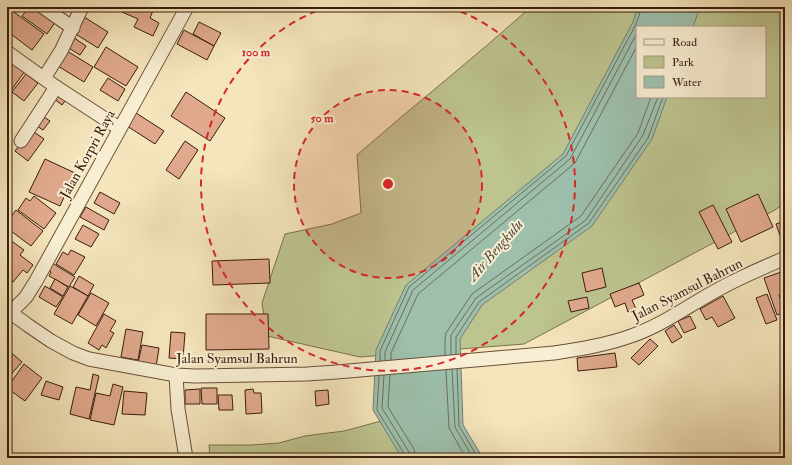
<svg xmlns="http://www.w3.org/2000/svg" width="792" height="465" viewBox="0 0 792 465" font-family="'IM FELL Double Pica',serif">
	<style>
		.green { fill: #bdc48f; stroke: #7c704e; fill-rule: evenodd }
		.water { fill: #9dbfac; stroke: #757e6c }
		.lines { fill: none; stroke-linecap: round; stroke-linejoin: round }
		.shore { stroke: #6c6e5c; stroke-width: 1 }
		.building { fill: #e0a98d; stroke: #3a1d0d }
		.street-casing { stroke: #694f39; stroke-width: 15 }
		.street { stroke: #f8eed3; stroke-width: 13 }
		.ring { fill: none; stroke: #d62828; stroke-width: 2; stroke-dasharray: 7 5 }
		.labels { text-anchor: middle; stroke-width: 4; stroke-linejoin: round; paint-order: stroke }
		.street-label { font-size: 14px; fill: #3a1d0d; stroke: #f8eed3 }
		.water-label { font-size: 15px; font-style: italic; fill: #584e3d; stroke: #f8eed3 }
		.centre { fill: #d62828; stroke: #f8eed3; stroke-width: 2 }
		.ring-label { font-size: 12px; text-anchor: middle; font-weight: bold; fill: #d62828; stroke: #f8eed3; stroke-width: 4; stroke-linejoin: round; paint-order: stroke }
	</style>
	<rect width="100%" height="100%" fill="#f5e5bc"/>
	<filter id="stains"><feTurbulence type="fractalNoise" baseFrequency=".005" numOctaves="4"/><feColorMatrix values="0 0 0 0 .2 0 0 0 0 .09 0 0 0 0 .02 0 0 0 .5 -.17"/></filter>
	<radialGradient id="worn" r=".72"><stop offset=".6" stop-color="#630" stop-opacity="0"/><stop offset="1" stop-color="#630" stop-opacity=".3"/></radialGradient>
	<g class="green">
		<path d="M531 7H785V203L775 210 524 344 360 357 267 336 262 303 285 234 332 224 361 213 357 155C414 105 474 58 531 7ZM637 27H765V97H637Z"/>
		<polygon points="385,420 401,458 210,458 209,445 252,445 279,443 305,436 344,431"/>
	</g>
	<polygon class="water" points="638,7 700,7 693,27 637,27 637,97 667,97 652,139 592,226 482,305 460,339 463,425 483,458 402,458 373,410 376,350 406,285 563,154 633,22"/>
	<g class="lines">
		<g class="shore">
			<polyline points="451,354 451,335 476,298 586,220 643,135 658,97"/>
			<polyline points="456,354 456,337 479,302 589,223 648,138 663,97"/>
			<polyline points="445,355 445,339 446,333 472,294 581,216 638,133 651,97"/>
			<polyline points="385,360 385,352 413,290 570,159 637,33"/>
			<polyline points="391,360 391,353 418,294 575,163 637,46"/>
			<polyline points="380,361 380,351 409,287 566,156 636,24 642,7"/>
			<polyline points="452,369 455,427 473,458"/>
			<polyline points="457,369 459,426 478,458"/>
			<polyline points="446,370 449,428 466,458"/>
			<polyline points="384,375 382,408 409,452 410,458"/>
			<polyline points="390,375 388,407 414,449 416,458"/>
			<polyline points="379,376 377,410 405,455 405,458"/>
		</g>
	</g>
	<g class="building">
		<polygon points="7,7 44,34 32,50 7,31"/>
		<polygon points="11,7 20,7 17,11"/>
		<polygon points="29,7 38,7 56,21 47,34 22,16"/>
		<polygon points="124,7 154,8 150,18 159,23 153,36 134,27 138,19 122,12"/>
		<polygon points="84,17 108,32 98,48 74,33"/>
		<polygon points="199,22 221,33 214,46 193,34"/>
		<polygon points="184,30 214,46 207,60 177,44"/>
		<polygon points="73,37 86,46 80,55 67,47"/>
		<polygon points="106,47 138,67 126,86 94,67"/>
		<polygon points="67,51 93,67 84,82 58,66"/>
		<polygon points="7,58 25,71 7,96"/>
		<polygon points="26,74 38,83 24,101 12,92"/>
		<polygon points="108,78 125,89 118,101 100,90"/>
		<polygon points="58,91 67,98 62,105 53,98"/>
		<polygon points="186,92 225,118 210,141 171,116"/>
		<polygon points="136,113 164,131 155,144 127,126"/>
		<polygon points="41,115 50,121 43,130 34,124"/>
		<polygon points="31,130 44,139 28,161 15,151"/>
		<polygon points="185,141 198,150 179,179 166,170"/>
		<polygon points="45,159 75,173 60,206 29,192"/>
		<polygon points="100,192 120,203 114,214 94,203"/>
		<polygon points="758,194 773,227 741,242 726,209"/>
		<polygon points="34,196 56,213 44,229 18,210 26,198 30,201"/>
		<polygon points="713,205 732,242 718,249 699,212"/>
		<polygon points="86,207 109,220 104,230 80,217"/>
		<polygon points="16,210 43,231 31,246 7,228 10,225 7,222"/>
		<polygon points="785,221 785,243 783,244 776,224"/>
		<polygon points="83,225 99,234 91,247 75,239"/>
		<polygon points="10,240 24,250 20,255 33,265 27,273 23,270 13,282 7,277 7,245"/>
		<polygon points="71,250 85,257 74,275 56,264 63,252 68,255"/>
		<polygon points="269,259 270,283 213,285 212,261"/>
		<polygon points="52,263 75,277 69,287 49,276 51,272 48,270"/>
		<polygon points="602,268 606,287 586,292 582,273"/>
		<polygon points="784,271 785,274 785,293 779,295 785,312 777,315 764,278"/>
		<polygon points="79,276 94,285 88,296 73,287"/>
		<polygon points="55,279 68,287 63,296 50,288"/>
		<polygon points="639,283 644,295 632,300 636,309 628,312 625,303 615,307 610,294"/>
		<polygon points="45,286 63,297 56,307 39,297"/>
		<polygon points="70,286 88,296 72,324 54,314"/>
		<polygon points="91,293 109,303 96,326 78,315"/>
		<polygon points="767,294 777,320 766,324 756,298"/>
		<polygon points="723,296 735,318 718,327 712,317 706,320 700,309"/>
		<polygon points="587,297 589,308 571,312 568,301"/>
		<polygon points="104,314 116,321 110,331 114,333 106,348 102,345 99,350 88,343"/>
		<polygon points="206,314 268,314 269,349 206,350"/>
		<polygon points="690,316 696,328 684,333 678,321"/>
		<polygon points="674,325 682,337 672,343 665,331"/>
		<polygon points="126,329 143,332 138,360 121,357"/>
		<polygon points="171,332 185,333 183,359 169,358"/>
		<polygon points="650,339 658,346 639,365 631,358"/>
		<polygon points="142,345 159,348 156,367 138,363"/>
		<polygon points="7,349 22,362 7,379"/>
		<polygon points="615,353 617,367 578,371 577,358"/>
		<polygon points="24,364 42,378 25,401 7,388"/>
		<polygon points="93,374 99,376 89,419 70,414 76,387 90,390"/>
		<polygon points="46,381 63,387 59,400 41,395"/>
		<polygon points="113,384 123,387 114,425 90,420 96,393 110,396"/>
		<polygon points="201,388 217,388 217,404 202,404"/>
		<polygon points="200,389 200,404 185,404 185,390"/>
		<polygon points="253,389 254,393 261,393 262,413 246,414 245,390"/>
		<polygon points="328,390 329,404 316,406 315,391"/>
		<polygon points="124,391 147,393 145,415 122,414"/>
		<polygon points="218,395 232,395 233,410 219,410"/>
	</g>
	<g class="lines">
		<defs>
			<g id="street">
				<polyline points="43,7 73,28"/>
				<polyline points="7,52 56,87 119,128"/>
				<polyline points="44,78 61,51 82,7"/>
				<polyline points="21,141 56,87"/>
				<path d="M7 310 29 326 51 341 73 353 89 359 176 375 195 376 307 374 337 372 554 353C580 349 606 345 631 336 663 325 689 305 719 289 740 277 763 268 785 258"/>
				<polyline points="7,318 11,312 26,297 36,281 187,7"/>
				<polyline points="176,375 178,409 186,458"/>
			</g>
		</defs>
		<use href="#street" class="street-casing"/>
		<use href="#street" class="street"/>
	</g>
	<circle cx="388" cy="184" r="94" fill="#d62828" fill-opacity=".12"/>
	<g class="ring">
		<circle cx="388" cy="184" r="94"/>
		<path d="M449 7A187 187 0 1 1 327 7"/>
	</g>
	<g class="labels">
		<g class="street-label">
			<text transform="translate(87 154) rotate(-61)" y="5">Jalan Korpri Raya</text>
			<text transform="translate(687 289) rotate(-27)" y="5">Jalan Syamsul Bahrun</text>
			<text x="237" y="363">Jalan Syamsul Bahrun</text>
		</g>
		<g class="water-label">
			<text transform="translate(495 250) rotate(-49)" y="5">Air Bengkulu</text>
		</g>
	</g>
	<circle cx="388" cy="184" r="6" class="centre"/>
	<g class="ring-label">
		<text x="256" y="56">100 m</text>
		<text x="322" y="122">50 m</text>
	</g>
	<rect width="792" height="465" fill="none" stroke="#f5e5bc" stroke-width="24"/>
	<rect x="8" y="8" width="776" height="449" fill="none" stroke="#3a1d0d" stroke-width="2"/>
	<rect x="12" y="12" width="768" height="441" fill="none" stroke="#3a1d0d"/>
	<rect x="636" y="26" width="130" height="72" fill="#f8eed3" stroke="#ac9a84"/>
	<rect x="644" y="39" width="20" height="6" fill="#f8eed3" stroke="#ac9a84"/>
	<text x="672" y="46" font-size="12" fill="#3a1d0d">Road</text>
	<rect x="644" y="56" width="20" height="12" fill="#bdc48f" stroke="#ac9a84"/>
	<text x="672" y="66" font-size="12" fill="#3a1d0d">Park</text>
	<rect x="644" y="76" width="20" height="12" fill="#9dbfac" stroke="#ac9a84"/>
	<text x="672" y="86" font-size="12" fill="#3a1d0d">Water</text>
	<rect width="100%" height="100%" filter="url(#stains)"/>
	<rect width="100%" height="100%" fill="url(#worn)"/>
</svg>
